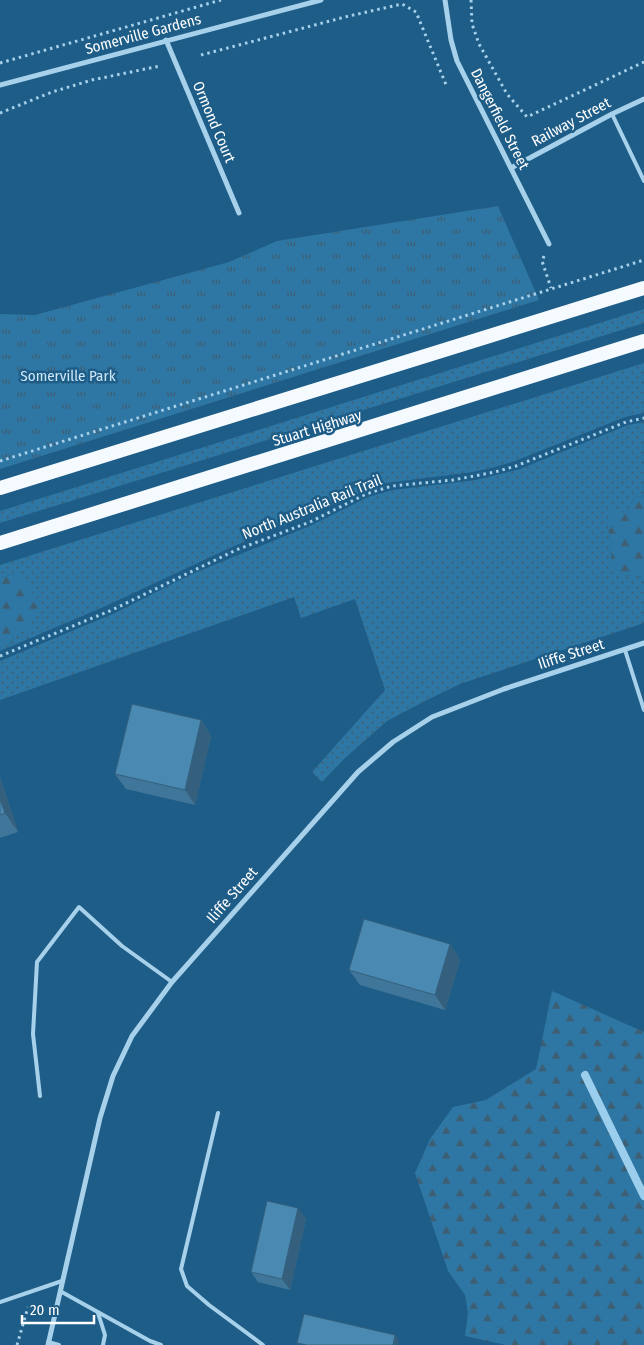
<svg xmlns="http://www.w3.org/2000/svg" width="644" height="1345" viewBox="0 0 644 1345" font-family="'Fira Sans Condensed',sans-serif">
	<style>
		.grass { fill: url(#grass-dots) }
		.forest { fill: url(#forest-firs) }
		.park { fill: url(#park-tufts) }
		.lines { fill: none; stroke-linecap: round; stroke-linejoin: round }
		.stream { stroke: #9aceec; stroke-width: 8 }
		.path { stroke: #a7d1eb; stroke-width: 3; stroke-dasharray: 2.5 4; stroke-linecap: butt }
		.service { stroke: #a7d1eb; stroke-width: 4 }
		.minor { stroke: #a7d1eb; stroke-width: 5 }
		.trunk { stroke: #f5fafe; stroke-width: 14 }
		.wall { fill: #407699 }
		.shaded-wall { fill: #34607d }
		.building { fill: #4a89b2; stroke: #34607d }
		.labels { text-anchor: middle; stroke-width: 5; stroke-linejoin: round; paint-order: stroke }
		.street-label { font-size: 15px; fill: #fff; stroke: #1e5d87 }
		.park-label { font-size: 15px; fill: #cce7f8; stroke: #1e5d87 }
	</style>
	<defs>
		<pattern id="grass-dots" width="8" height="8" patternUnits="userSpaceOnUse" patternTransform="scale(1.25)"><rect width="8" height="8" fill="#2e76a3"/><path d="M2 2h.1M6 6h.1" fill="none" stroke="#3e5f73" stroke-width="1.8" stroke-linecap="round"/></pattern>
		<pattern id="forest-firs" width="22" height="20" patternUnits="userSpaceOnUse" patternTransform="scale(1.25)"><rect width="22" height="20" fill="#2e76a3"/><path d="M5 1l3.5 6h-7zM16 11l3.5 6h-7z" fill="#3e5f73"/></pattern>
		<pattern id="park-tufts" width="24" height="20" patternUnits="userSpaceOnUse" patternTransform="scale(1.25)"><rect width="24" height="20" fill="#2e76a3"/><path d="M3 7l-1-3M5 7V3M7 7l1-3M15 17l-1-3M17 17v-4M19 17l1-3" fill="none" stroke="#3e5f73"/></pattern>
	</defs>
	<rect width="100%" height="100%" fill="#1e5d87"/>
	<g class="grass">
		<polygon points="644,309 644,323 0,523 0,511"/>
		<polygon points="644,363 644,413 625,417 515,461 495,467 473,472 378,484 307,517 234,546 108,605 0,651 0,648 10,644 14,634 17,574 0,577 0,565"/>
		<polygon points="644,422 644,497 635,496 627,513 607,523 612,549 611,565 624,575 644,577 644,623 460,684 423,702 387,721 344,759 322,782 312,772 385,690 355,599 301,618 294,597 0,700 0,661 115,613 192,574 312,525 368,497 393,490 476,480 520,469 628,425"/>
	</g>
	<g class="forest">
		<polygon points="635,496 644,497 644,577 624,575 611,565 612,549 607,523 612,510 627,513"/>
		<polygon points="17,574 33,593 41,607 29,618 28,629 14,634 10,644 0,648 0,577"/>
		<polygon points="552,991 644,1032 644,1345 506,1345 465,1336 468,1313 465,1295 448,1271 415,1173 430,1139 453,1107 486,1100 536,1069"/>
	</g>
	<polygon class="park" points="498,206 539,300 0,469 0,314 35,315 229,262 277,241"/>
	<g class="lines">
		<polyline class="stream" points="585,1075 644,1196"/>
		<g class="path">
			<polyline points="471,0 472,24 479,44 507,94 527,117 644,62"/>
			<polyline points="201,55 349,16 402,4 416,12 447,87"/>
			<polyline points="0,63 221,0"/>
			<polyline points="0,113 52,92 92,80 160,66"/>
			<polyline points="544,256 542,261 551,288"/>
			<polyline points="0,461 644,260"/>
			<polyline points="0,656 112,610 236,550 310,522 366,494 392,486 453,480 495,472 516,466 626,422 644,418"/>
			<polyline points="17,1345 28,1307"/>
		</g>
		<g class="service">
			<polyline points="612,114 644,181"/>
			<polyline points="625,650 644,710"/>
			<polyline points="40,1096 33,1034 37,962 79,907 122,946 172,982"/>
			<polyline points="218,1113 181,1269 187,1286 209,1305 263,1345"/>
			<polyline points="60,1291 150,1341 161,1345"/>
			<polyline points="0,1302 62,1281"/>
			<polyline points="98,1313 105,1335 103,1345"/>
			<polyline points="48,1342 59,1345"/>
		</g>
		<g class="minor">
			<polyline points="445,0 451,40 457,61 549,244"/>
			<polyline points="166,40 239,213"/>
			<polyline points="0,85 321,0"/>
			<polyline points="511,168 612,114 644,99"/>
			<polyline points="48,1345 100,1118 113,1076 132,1036 172,982 358,772 393,742 432,717 504,689 644,643"/>
		</g>
		<g class="trunk">
			<polyline points="0,488 644,288"/>
			<polyline points="0,543 644,341"/>
		</g>
	</g>
	<g class="wall">
		<polygon points="201,720 211,736 195,805 126,789 115,774"/>
		<polygon points="0,777 18,832 0,838"/>
		<polygon points="450,944 460,960 445,1010 360,985 349,970"/>
		<polygon points="306,1219 290,1290 258,1282 251,1272"/>
	</g>
	<g class="shaded-wall">
		<polygon points="201,720 211,736 195,805 185,790"/>
		<polygon points="0,777 18,832 5,813 0,799"/>
		<polygon points="450,944 460,960 445,1010 435,995"/>
		<polygon points="298,1208 306,1219 290,1290 282,1279"/>
		<polygon points="395,1335 399,1340 398,1345 393,1345"/>
	</g>
	<g class="building">
		<polygon points="132,704 201,720 185,790 115,774"/>
		<polygon points="0,799 5,813 0,815"/>
		<polygon points="364,919 450,944 435,995 349,970"/>
		<polygon points="267,1201 298,1208 282,1279 251,1272"/>
		<polygon points="304,1314 395,1335 393,1345 307,1345 297,1343"/>
	</g>
	<g class="labels">
		<g class="street-label">
			<text transform="translate(143 34) rotate(-15)" y="5">Somerville Gardens</text>
			<text transform="translate(500 119) rotate(63)" y="5">Dangerfield Street</text>
			<text transform="translate(214 122) rotate(67)" y="5">Ormond Court</text>
			<text transform="translate(571 122) rotate(-28)" y="5">Railway Street</text>
			<text transform="translate(317 428) rotate(-17)" y="5">Stuart Highway</text>
			<text transform="translate(312 507) rotate(-22)" y="5">North Australia Rail Trail</text>
			<text transform="translate(571 654) rotate(-18)" y="5">Iliffe Street</text>
			<text transform="translate(232 895) rotate(-49)" y="5">Iliffe Street</text>
		</g>
		<g class="park-label">
			<text x="68" y="381">Somerville Park</text>
		</g>
	</g>
	<path d="M22 1315v8h72v-8" fill="none" stroke="#ffffff" stroke-width="2.5"/>
	<text x="30" y="1315" font-size="15" fill="#ffffff" stroke="#1e5d87" stroke-width="4" paint-order="stroke">20 m</text>
</svg>
